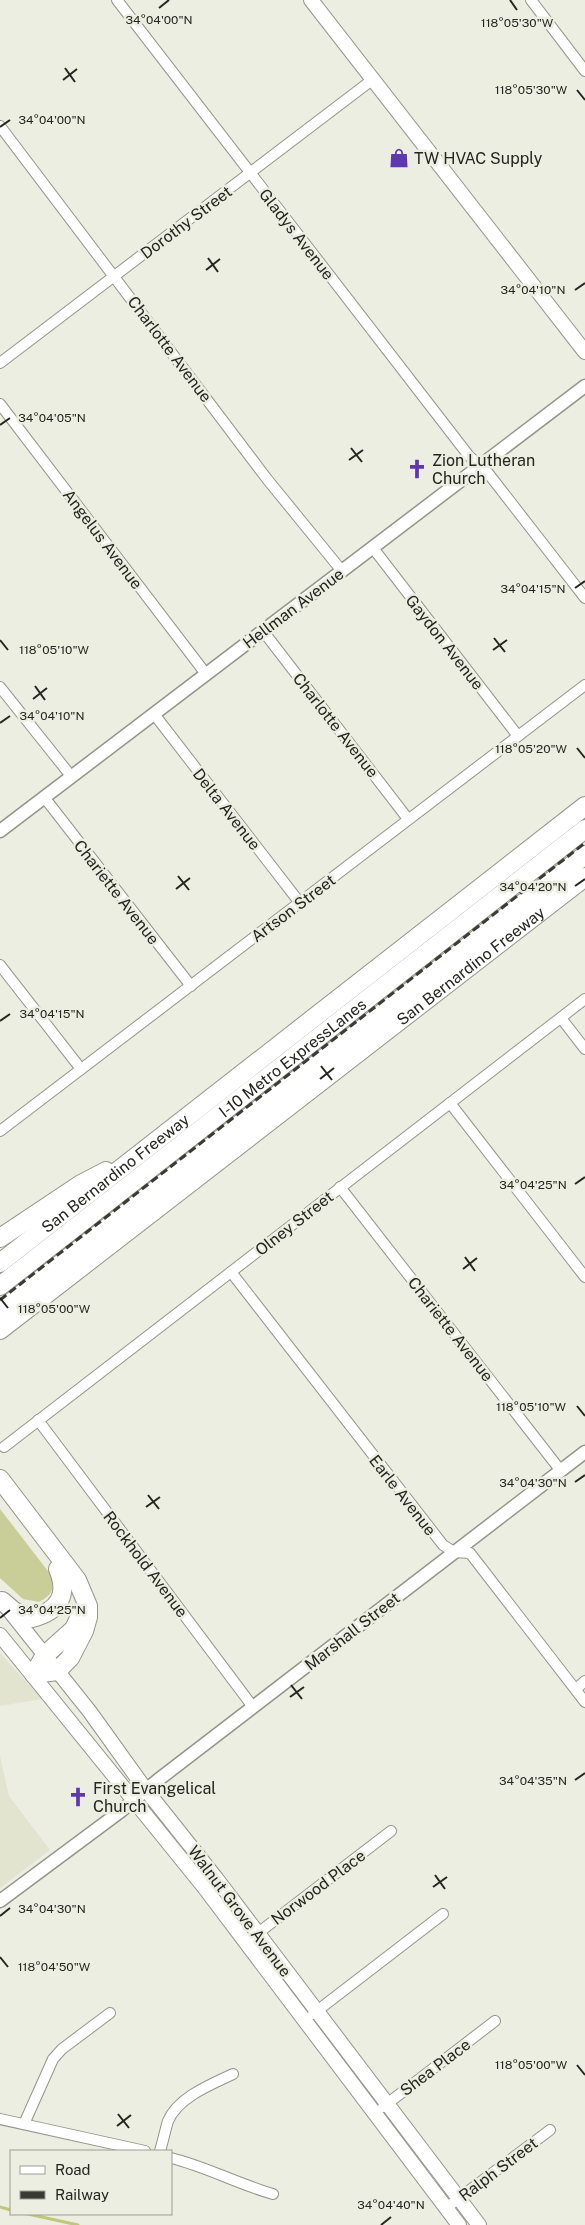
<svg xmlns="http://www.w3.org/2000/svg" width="585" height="2225" viewBox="0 0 585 2225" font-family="'Public Sans',sans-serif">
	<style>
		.built { fill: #e2e4d0 }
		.green { fill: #c9ce98 }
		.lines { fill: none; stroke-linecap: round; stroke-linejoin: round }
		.stream { stroke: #c1c779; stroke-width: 3 }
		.minor-casing { stroke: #94958a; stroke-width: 12 }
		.tertiary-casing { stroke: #94958a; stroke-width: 15 }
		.secondary-casing { stroke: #94958a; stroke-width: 16 }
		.motorway-casing { stroke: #94958a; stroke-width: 20 }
		.minor { stroke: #fff; stroke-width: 10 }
		.tertiary { stroke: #fff; stroke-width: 12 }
		.secondary { stroke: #fff; stroke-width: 14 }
		.motorway { stroke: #fff; stroke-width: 18 }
		.rail { stroke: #3b3b36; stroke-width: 3; stroke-dasharray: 8 4; stroke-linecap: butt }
		.ticks { fill: none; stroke: #242420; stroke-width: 2 }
		.labels { text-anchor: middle; stroke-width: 5; stroke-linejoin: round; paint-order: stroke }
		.poi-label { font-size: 16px; fill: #242420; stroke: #eceee1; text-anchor: start }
		.street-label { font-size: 16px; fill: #242420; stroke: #eceee1 }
		.ticks-label { font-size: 12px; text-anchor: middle; fill: #242420; stroke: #eceee1; stroke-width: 5; stroke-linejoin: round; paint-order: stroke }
	</style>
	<rect width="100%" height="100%" fill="#eceee1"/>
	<g class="built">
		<polygon points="0,1653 42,1699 0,1706"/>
		<polygon points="0,1756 9,1796 50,1850 0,1888"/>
	</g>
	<path class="green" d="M0 1509 51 1575C55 1589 52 1595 39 1602L23 1599 0 1578Z"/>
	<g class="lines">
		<g class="stream">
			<polyline points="0,2207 11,2210"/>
			<polyline points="28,2214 78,2225"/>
		</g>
		<defs>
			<g id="minor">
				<polyline points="117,0 469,456 488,473 585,598"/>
				<polyline points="531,0 585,71"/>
				<polyline points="0,126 267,479 342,571"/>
				<polyline points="0,363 372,80"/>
				<polyline points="0,404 206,674"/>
				<polyline points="373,548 518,736"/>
				<polyline points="263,631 408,819"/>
				<polyline points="0,687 71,776"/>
				<polyline points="154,714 300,903"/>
				<polyline points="44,797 191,986"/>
				<polyline points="0,965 81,1069"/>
				<polyline points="561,1018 585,1049"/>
				<polyline points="450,1103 585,1277"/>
				<polyline points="0,1131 585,685"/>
				<polyline points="340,1187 561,1471"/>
				<polyline points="231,1272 443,1545 454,1552 470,1553 585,1702"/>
				<polyline points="38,1420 253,1707"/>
				<polyline points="4,1447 585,999"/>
				<polyline points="576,1689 585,1681"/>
				<polyline points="245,1943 391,1831"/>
				<polyline points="313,2014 443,1914"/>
				<polyline points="383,2107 495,2021"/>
				<polyline points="0,2119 145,2151"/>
				<polyline points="24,2124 53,2059 62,2049 110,2013"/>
				<path d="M160 2151C163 2141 165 2131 168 2121 178 2097 212 2084 233 2074"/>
				<path d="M171 2158C207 2167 238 2184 273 2194"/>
				<polyline points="446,2208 550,2130"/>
			</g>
			<g id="tertiary">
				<polyline points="0,831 585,386"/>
				<polyline points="0,1901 121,1811 158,1780 585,1452"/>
			</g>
			<g id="secondary">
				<polyline points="311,0 585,352"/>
				<polyline points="8,1609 90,1712 146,1790 216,1878 479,2225"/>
				<polyline points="0,1635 204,1887 459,2225"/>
			</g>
			<g id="motorway">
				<polyline points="0,1238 81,1184 106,1171"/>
				<path id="s1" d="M0 1263 585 806"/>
				<path id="s2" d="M0 1286 585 829"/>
				<polyline points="0,1311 585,855"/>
				<path id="s3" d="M0 1330 585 877"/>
				<polyline points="0,1479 77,1580 88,1606 88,1617 84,1631 70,1658 57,1671 34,1674"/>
				<path d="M2 1601 15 1612 32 1618C59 1611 69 1595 58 1569"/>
				<polyline points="34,1674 45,1655 74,1629 80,1616"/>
			</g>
		</defs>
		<use href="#minor" class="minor-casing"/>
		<use href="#tertiary" class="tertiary-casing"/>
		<use href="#secondary" class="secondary-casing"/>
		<use href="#motorway" class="motorway-casing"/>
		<use href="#minor" class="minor"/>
		<use href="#tertiary" class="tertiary"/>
		<use href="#secondary" class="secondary"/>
		<use href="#motorway" class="motorway"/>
		<polyline class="rail" points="0,1300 585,843"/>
	</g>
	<path class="ticks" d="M510 0 517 10M159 8 169 0M65 68 75 82M63 80 77 69M577 90 585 100M0 127 10 120M208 258 218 272M206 270 220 259M575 290 585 283M0 425 10 418M351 448 362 462M349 460 363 450M575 588 585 581M494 638 505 652M0 640 8 650M493 650 507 640M35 686 45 700M33 699 47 688M0 723 10 716M577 748 585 758M178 876 189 890M575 886 585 879M176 889 190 878M0 1021 10 1014M321 1066 332 1080M320 1079 334 1068M575 1184 585 1177M465 1257 475 1271M463 1269 477 1258M0 1298 8 1308M577 1406 585 1416M575 1482 585 1475M148 1495 159 1509M146 1507 160 1497M0 1618 10 1610M291 1685 302 1699M290 1697 304 1687M575 1780 585 1773M435 1875 445 1889M433 1887 447 1877M0 1916 10 1908M0 1957 8 1967M577 2065 585 2075M118 2114 129 2128M117 2126 131 2115M381 2225 391 2217"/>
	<defs>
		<symbol id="shop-bare" viewBox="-9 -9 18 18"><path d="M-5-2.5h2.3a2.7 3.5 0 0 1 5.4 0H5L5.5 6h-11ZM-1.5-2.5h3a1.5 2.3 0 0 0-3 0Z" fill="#5e38b0" stroke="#eceee1" stroke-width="2.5" paint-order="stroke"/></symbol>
		<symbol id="church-bare" viewBox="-9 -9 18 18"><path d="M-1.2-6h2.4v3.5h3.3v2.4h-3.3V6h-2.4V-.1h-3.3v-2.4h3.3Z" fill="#5e38b0" stroke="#eceee1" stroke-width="2.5" paint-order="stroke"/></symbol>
	</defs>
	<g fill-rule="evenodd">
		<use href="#shop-bare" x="385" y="144" width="28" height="28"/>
		<use href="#church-bare" x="403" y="455" width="28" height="28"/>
		<use href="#church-bare" x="64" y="1783" width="28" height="28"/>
	</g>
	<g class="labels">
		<g class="poi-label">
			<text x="414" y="164">TW HVAC Supply</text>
			<text x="432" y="466">Zion Lutheran<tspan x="432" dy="18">Church</tspan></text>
			<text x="93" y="1794">First Evangelical<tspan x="93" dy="18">Church</tspan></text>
		</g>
		<g class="street-label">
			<text transform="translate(186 222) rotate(-37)" y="6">Dorothy Street</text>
			<text transform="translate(297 234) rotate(52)" y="6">Gladys Avenue</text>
			<text transform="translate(170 349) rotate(53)" y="6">Charlotte Avenue</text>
			<text transform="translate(103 539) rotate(53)" y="6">Angelus Avenue</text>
			<text transform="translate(293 608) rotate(-37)" y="6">Hellman Avenue</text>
			<text transform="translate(445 642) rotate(52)" y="6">Gaydon Avenue</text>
			<text transform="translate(336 725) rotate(52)" y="6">Charlotte Avenue</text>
			<text transform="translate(227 809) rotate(52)" y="6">Delta Avenue</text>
			<text transform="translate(117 892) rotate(52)" y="6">Chariette Avenue</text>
			<text transform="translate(293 908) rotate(-37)" y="6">Artson Street</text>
			<text dy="6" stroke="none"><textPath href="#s3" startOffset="595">San Bernardino Freeway</textPath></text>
			<text dy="6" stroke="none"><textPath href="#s2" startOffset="371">I-10 Metro ExpressLanes</textPath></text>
			<text dy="6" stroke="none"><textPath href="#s1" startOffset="146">San Bernardino Freeway</textPath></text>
			<text transform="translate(294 1223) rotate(-38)" y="6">Olney Street</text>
			<text transform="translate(451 1329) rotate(52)" y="6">Chariette Avenue</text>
			<text transform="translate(403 1495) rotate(52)" y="6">Earle Avenue</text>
			<text transform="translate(146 1564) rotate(53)" y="6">Rockhold Avenue</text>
			<text transform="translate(352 1631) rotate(-38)" y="6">Marshall Street</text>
			<text transform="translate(318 1887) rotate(-37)" y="6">Norwood Place</text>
			<text transform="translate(240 1911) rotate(53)" y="6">Walnut Grove Avenue</text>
			<text transform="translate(435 2067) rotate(-37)" y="6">Shea Place</text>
			<text transform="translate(498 2169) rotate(-37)" y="6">Ralph Street</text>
		</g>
	</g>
	<g class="ticks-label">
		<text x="159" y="24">34°04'00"N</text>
		<text x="517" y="27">118°05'30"W</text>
		<text x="531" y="94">118°05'30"W</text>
		<text x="52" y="124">34°04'00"N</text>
		<text x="533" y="294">34°04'10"N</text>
		<text x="52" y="422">34°04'05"N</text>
		<text x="533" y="593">34°04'15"N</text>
		<text x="54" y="654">118°05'10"W</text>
		<text x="52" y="720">34°04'10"N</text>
		<text x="531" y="753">118°05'20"W</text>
		<text x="533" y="891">34°04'20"N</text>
		<text x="52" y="1018">34°04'15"N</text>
		<text x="533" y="1189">34°04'25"N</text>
		<text x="54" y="1313">118°05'00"W</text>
		<text x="531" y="1411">118°05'10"W</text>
		<text x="533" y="1487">34°04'30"N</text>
		<text x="52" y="1614">34°04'25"N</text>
		<text x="533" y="1785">34°04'35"N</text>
		<text x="52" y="1913">34°04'30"N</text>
		<text x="54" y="1971">118°04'50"W</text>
		<text x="531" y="2069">118°05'00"W</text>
		<text x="391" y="2209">34°04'40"N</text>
	</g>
	<rect x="10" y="2150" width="162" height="65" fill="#eceee1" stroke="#9c9d94"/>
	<rect x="20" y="2166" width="25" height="8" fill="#ffffff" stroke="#9c9d94"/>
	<text x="55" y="2175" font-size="15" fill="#242420">Road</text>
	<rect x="20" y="2191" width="25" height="8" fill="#3b3b36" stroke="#9c9d94"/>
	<text x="55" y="2200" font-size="15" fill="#242420">Railway</text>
</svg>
